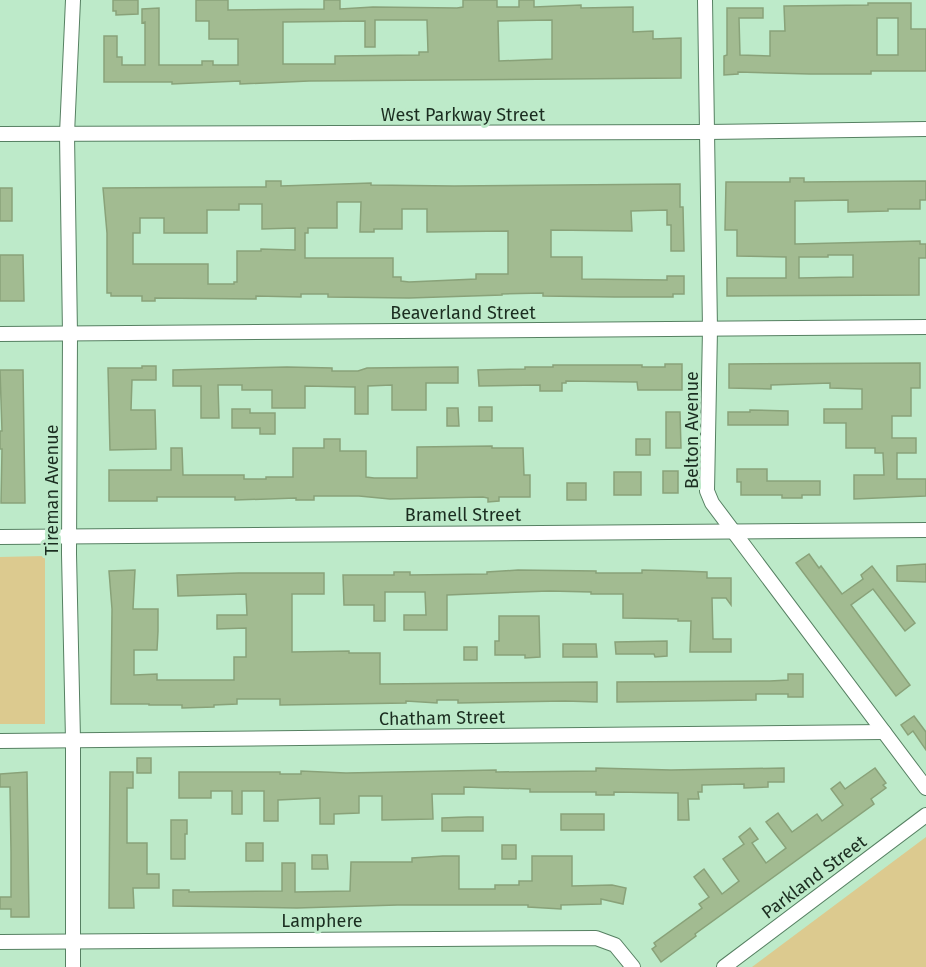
<svg xmlns="http://www.w3.org/2000/svg" width="926" height="967" viewBox="0 0 926 967" font-family="'Fira Sans',sans-serif">
	<style>
		.green { fill: #dcca8f }
		.building { fill: #a2bb91; stroke: #89a279; stroke-width: 1.5; fill-rule: evenodd }
		.lines { fill: none; stroke-linecap: round; stroke-linejoin: round }
		.minor-casing { stroke: #568062; stroke-width: 16 }
		.minor { stroke: #fff; stroke-width: 14 }
		.labels { text-anchor: middle; stroke-width: 6; stroke-linejoin: round; paint-order: stroke }
		.street-label { font-size: 18px; fill: #1b2d20; stroke: #bdeac9 }
	</style>
	<rect width="100%" height="100%" fill="#bdeac9"/>
	<g class="green">
		<polygon points="45,556 45,724 0,724 0,557"/>
		<polygon points="926,837 926,967 752,967"/>
	</g>
	<g class="building">
		<polygon points="113,0 138,0 138,14 116,15 116,11 113,11"/>
		<path d="M196 0H228V10L324 9V0H340V9L373 7 457 8 463 7V0H497V7H519V0H534V7L581 5V8L633 7V32L653 31V39L681 38V78L309 81 240 84V81L172 84V82H104V36H117V57H122V65H145V22L142 23V9L159 8V65H202V61H213V65H238V39H209V21H196ZM375 20H427L428 52H419V55L335 56V64H283V22L365 21V47H375ZM552 20V59L499 61 498 21Z"/>
		<path d="M868 3H911V29H926V71H871V74H810L738 72V74L724 75V56L727 55V8H763V18H739L740 55 770 56V31H785L784 6 868 5ZM877 18H898V55H877Z"/>
		<path d="M790 178H804V182L926 181V200H920V209H888V211L848 212V200L795 201V244L920 241V244H926V258H919V295L727 296V278H786V257L737 256V230H725L726 182H790ZM828 255H853V277L799 278V257H828Z"/>
		<path d="M266 181H281V186L371 183V185L454 186 680 184V207H683L684 251H671V225H667V210L631 211 632 231 551 230V257H582V279L667 280V276H684V294H673V297H615L543 296V293L502 294V295L409 298 328 297V294H301V297L256 296V299L155 298V301H142V296H111V293H107V233L103 188 266 187ZM337 202H361L360 232H374V229H402V209H427V232L508 231V274H476V279L409 282 401 281V277H393V258H305V233H308V228H337ZM239 204H262V229L295 228V250L261 249V251H237V282H234V284H208V264H133V233H140V218H164V233H207V210H239Z"/>
		<rect x="0" y="188" width="12" height="33"/>
		<polygon points="0,255 23,255 24,301 0,301"/>
		<polygon points="920,363 920,388 911,388 911,416 892,416 892,438 916,438 916,453 897,453 897,479 926,479 926,496 854,499 854,475 884,475 883,453 875,453 875,448 846,448 846,423 824,423 824,409 862,409 862,389 830,388 830,383 771,385 771,389 729,388 729,364"/>
		<polygon points="665,364 682,364 682,390 638,390 637,382 566,381 566,383 562,383 562,391 540,391 540,385 479,386 478,370 525,369 525,367 553,367 553,365 642,365 642,367 665,367"/>
		<polygon points="142,366 156,366 156,380 132,380 131,410 155,410 156,449 110,450 108,368 142,368"/>
		<polygon points="287,367 332,368 332,371 358,371 367,368 458,367 458,383 426,383 426,410 392,410 392,385 368,386 368,414 355,414 355,387 305,386 305,408 272,408 272,390 242,390 242,385 218,385 219,418 201,418 201,386 173,386 173,370"/>
		<polygon points="0,370 23,370 25,503 1,503 2,449 0,449 0,431 2,431"/>
		<rect x="479" y="407" width="13" height="14"/>
		<polygon points="447,408 458,408 459,426 447,426"/>
		<polygon points="232,409 250,409 250,413 275,413 275,434 260,434 260,428 232,428"/>
		<polygon points="750,410 788,411 788,425 728,425 728,412 750,412"/>
		<polygon points="666,412 680,412 681,448 666,448"/>
		<polygon points="324,439 340,439 340,451 366,451 366,477 374,478 417,478 417,447 492,446 492,448 523,448 524,475 530,475 530,497 499,497 499,501 488,502 488,498 483,497 390,499 359,496 314,496 314,500 296,500 296,498 235,500 235,497 157,497 157,501 109,501 109,470 171,470 171,448 182,448 183,475 244,475 244,479 266,479 266,477 293,477 293,448 324,448"/>
		<rect x="636" y="439" width="14" height="16"/>
		<polygon points="737,469 767,469 767,481 820,481 820,495 802,495 802,498 782,498 782,495 741,495 741,482 737,482"/>
		<rect x="663" y="471" width="15" height="22"/>
		<rect x="614" y="472" width="27" height="23"/>
		<rect x="567" y="483" width="19" height="17"/>
		<polygon points="809,554 819,568 821,566 842,594 863,579 861,575 872,566 915,623 905,631 873,589 851,605 910,685 896,696 796,563"/>
		<polygon points="926,564 926,582 897,581 897,566"/>
		<polygon points="135,570 133,609 158,609 158,631 157,650 134,650 134,675 157,674 157,680 234,680 234,657 246,657 246,628 217,629 217,615 247,615 246,594 178,596 177,575 239,573 324,573 324,594 292,594 292,652 349,651 349,653 380,653 380,684 597,682 597,702 565,701 458,703 458,700 437,700 437,703 406,701 406,703 280,705 280,699 237,699 237,704 214,705 214,707 182,708 182,705 149,705 149,704 111,704 112,609 109,571"/>
		<polygon points="518,570 596,571 596,573 642,573 642,570 682,571 707,572 707,578 731,578 731,605 726,598 712,598 713,639 731,639 731,652 690,652 691,621 678,621 678,619 623,618 623,594 591,594 591,592 549,591 447,595 447,630 404,630 404,615 426,615 425,592 385,592 385,621 374,621 374,605 344,605 343,575 394,575 394,572 410,572 410,575 487,574 487,572"/>
		<polygon points="499,616 539,616 540,657 525,658 525,655 495,655 495,641 499,641"/>
		<polygon points="667,641 667,656 655,657 654,654 616,654 615,642"/>
		<polygon points="563,644 596,644 597,657 563,657"/>
		<rect x="464" y="647" width="13" height="13"/>
		<polygon points="788,674 803,674 803,697 788,697 788,694 756,694 756,700 617,702 617,682 770,681 788,680"/>
		<polygon points="914,716 926,732 926,750 913,731 908,735 901,725"/>
		<rect x="137" y="758" width="14" height="15"/>
		<polygon points="596,768 671,770 784,768 784,782 768,782 768,787 744,788 744,784 702,785 702,792 698,792 699,799 688,799 689,820 678,820 678,793 614,792 614,795 596,795 596,792 530,792 530,789 464,787 464,794 432,794 433,819 382,820 382,796 359,796 359,813 334,814 334,824 320,824 320,798 278,800 278,821 264,821 264,791 242,791 242,814 232,814 232,791 211,791 211,798 179,798 179,772 280,772 280,774 301,774 301,771 346,773 496,770 496,772 596,771"/>
		<polygon points="875,768 886,783 883,785 886,788 871,799 874,804 695,934 696,936 661,962 652,949 656,946 654,943 702,908 699,904 709,897 694,877 704,869 722,894 739,881 723,859 744,844 739,837 750,828 758,839 752,843 766,863 786,848 766,822 778,813 792,832 817,814 822,821 843,805 831,789 840,782 845,789"/>
		<polygon points="27,772 29,917 11,917 11,909 0,909 0,897 11,897 11,852 10,787 0,787 0,774"/>
		<polygon points="110,772 133,772 133,788 127,788 127,843 147,843 147,874 159,874 159,888 133,888 134,908 109,908"/>
		<rect x="561" y="814" width="43" height="16"/>
		<polygon points="468,817 483,817 483,831 442,831 442,818"/>
		<polygon points="171,820 187,820 187,834 185,834 185,859 171,859"/>
		<rect x="246" y="843" width="17" height="18"/>
		<rect x="502" y="845" width="14" height="14"/>
		<polygon points="312,855 327,855 328,869 312,869"/>
		<polygon points="443,856 459,856 459,889 495,889 495,885 519,885 519,881 532,881 532,856 572,856 572,886 612,885 626,888 623,904 601,899 601,904 561,905 561,909 528,907 528,905 397,905 297,908 173,906 173,890 189,890 189,892 282,891 282,863 295,863 295,892 350,891 351,862 412,862 412,858"/>
	</g>
	<g class="lines">
		<defs>
			<g id="minor">
				<polyline points="705,0 710,329 707,491 712,503 926,788"/>
				<polyline points="0,134 707,132 926,129"/>
				<polyline points="0,334 926,327"/>
				<polyline points="0,537 926,530"/>
				<polyline points="0,741 884,732"/>
				<polyline points="0,942 596,938 615,945 633,967"/>
				<polyline points="73,967 73,740 69,554 70,334 67,134 73,0"/>
				<polyline points="724,967 926,815"/>
			</g>
		</defs>
		<use href="#minor" class="minor-casing"/>
		<use href="#minor" class="minor"/>
	</g>
	<g class="labels">
		<g class="street-label">
			<text x="463" y="121">West Parkway Street</text>
			<text x="463" y="319">Beaverland Street</text>
			<text transform="translate(692 430) rotate(-90)" y="6">Belton Avenue</text>
			<text transform="translate(52 490) rotate(-90)" y="6">Tireman Avenue</text>
			<text x="463" y="521">Bramell Street</text>
			<text transform="translate(442 718) rotate(-1)" y="6">Chatham Street</text>
			<text transform="translate(814 877) rotate(-37)" y="6">Parkland Street</text>
			<text x="322" y="927">Lamphere</text>
		</g>
	</g>
</svg>
